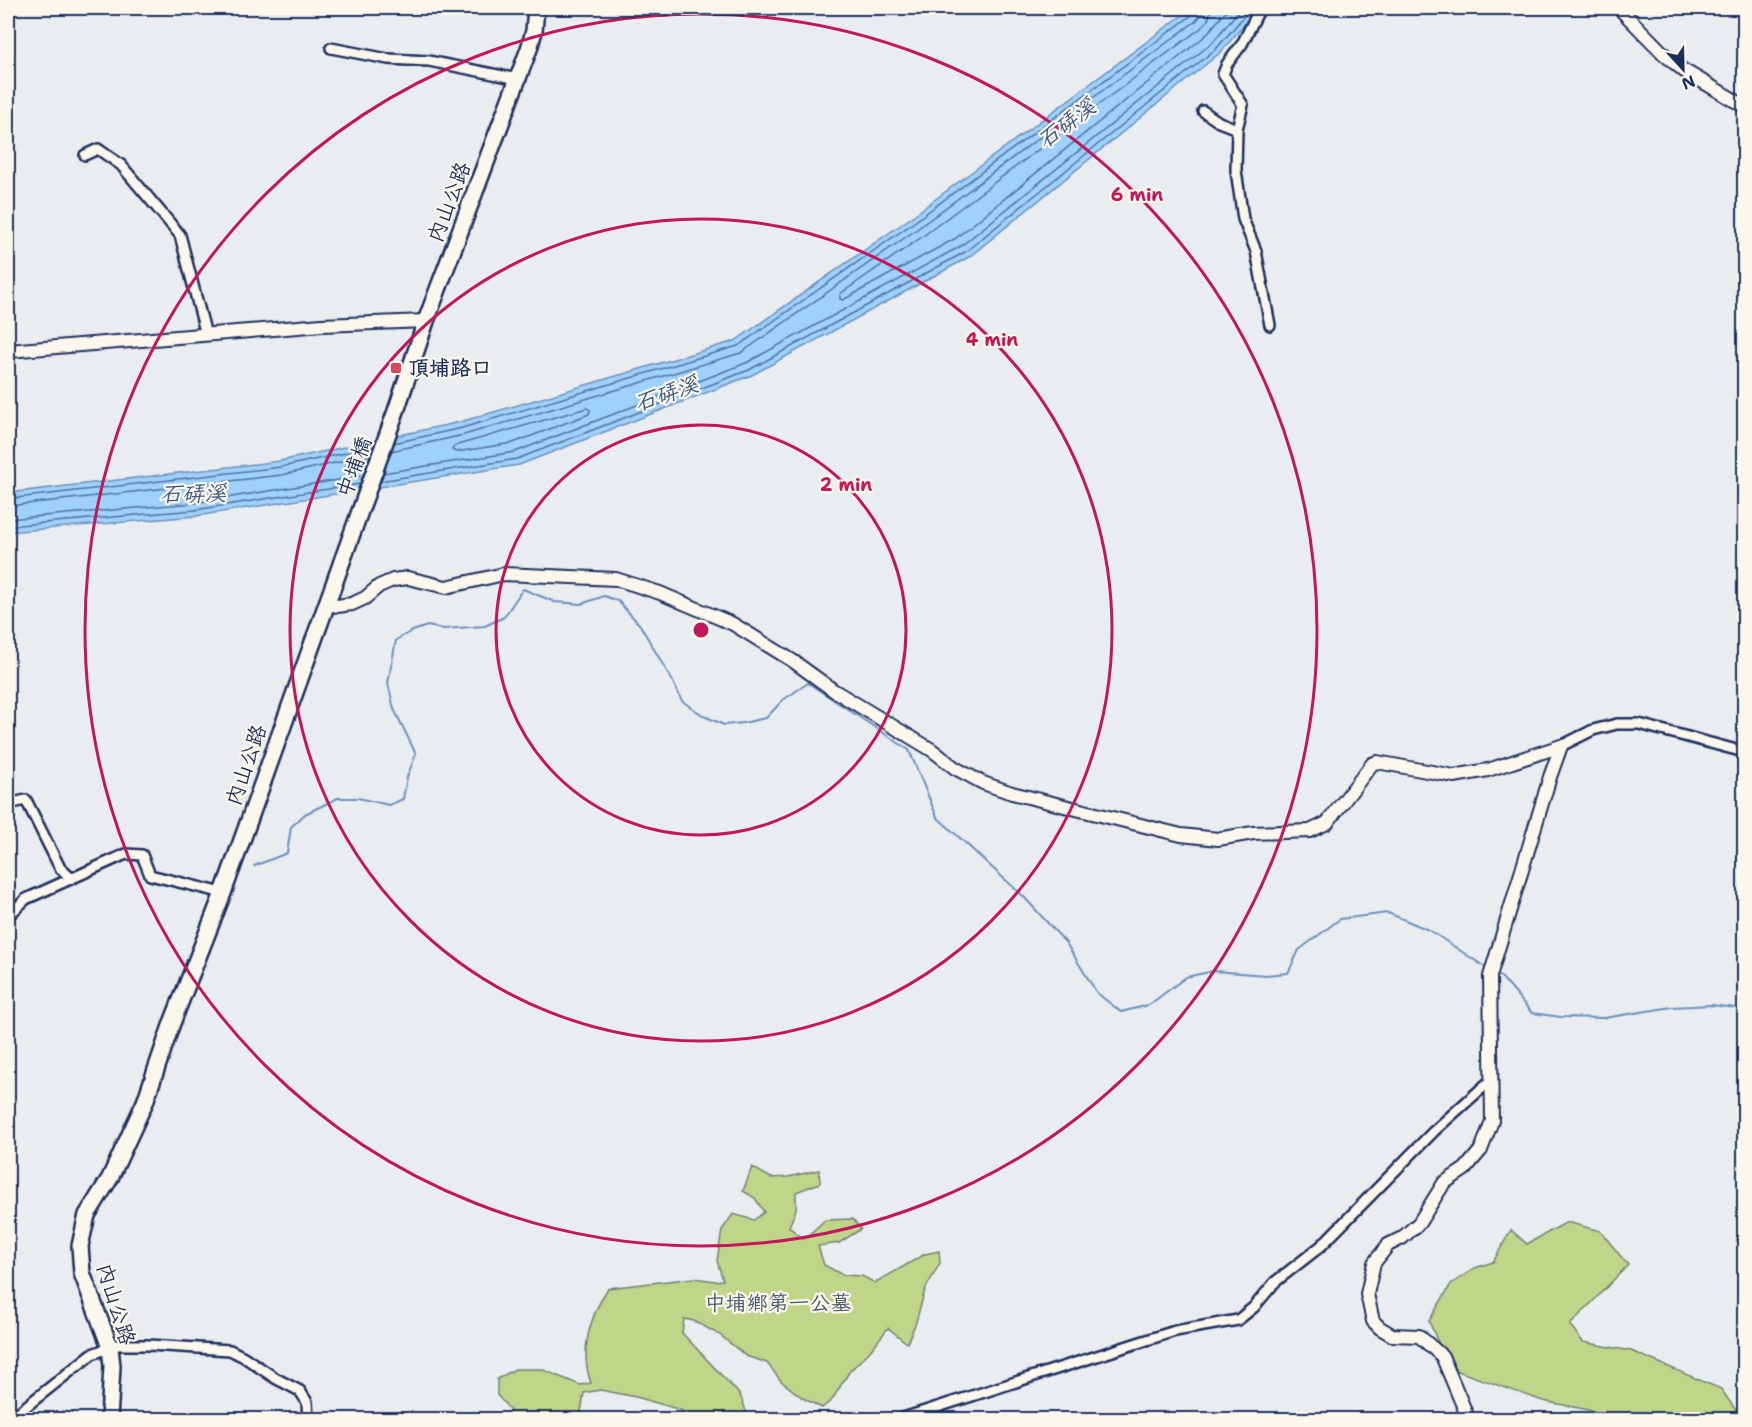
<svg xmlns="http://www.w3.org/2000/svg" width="1752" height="1427" viewBox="0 0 1752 1427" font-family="'Shantell Sans','LXGW WenKai TC',sans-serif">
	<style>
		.green { fill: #c1d58a; stroke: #6e8274; stroke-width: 1.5 }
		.water { fill: #9ed1fb; stroke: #6a90bc; stroke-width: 1.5 }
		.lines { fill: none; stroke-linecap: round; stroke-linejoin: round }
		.shore { stroke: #4f709d; stroke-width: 1.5 }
		.stream { stroke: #6a90bc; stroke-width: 2 }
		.minor-casing { stroke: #1b2f5e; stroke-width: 14 }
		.tertiary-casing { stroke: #1b2f5e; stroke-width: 16 }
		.primary-casing { stroke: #1b2f5e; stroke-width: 20 }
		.minor { stroke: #fbf7ec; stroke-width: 9 }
		.tertiary { stroke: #fbf7ec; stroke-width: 12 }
		.primary { stroke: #fbf7ec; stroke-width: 15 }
		.ring { fill: none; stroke: #c2185b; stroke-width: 3 }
		.poi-dot { fill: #d1495b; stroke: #fbf7ec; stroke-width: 2 }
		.labels { text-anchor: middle; stroke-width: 4.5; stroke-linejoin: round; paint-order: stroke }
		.street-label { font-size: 21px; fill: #1b2f5e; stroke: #fbf7ec }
		.poi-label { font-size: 21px; font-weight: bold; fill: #1b2f5e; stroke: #fbf7ec; text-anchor: start }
		.park-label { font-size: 21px; fill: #445869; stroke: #fbf7ec }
		.water-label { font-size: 22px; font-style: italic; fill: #3c5885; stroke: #fbf7ec }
		.centre { fill: #c2185b; stroke: #fbf7ec; stroke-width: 3 }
		.ring-label { font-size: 18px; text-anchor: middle; font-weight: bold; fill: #c2185b; stroke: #fbf7ec; stroke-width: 4.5; stroke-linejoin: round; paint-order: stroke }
	</style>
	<rect width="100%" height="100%" fill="#eaedf0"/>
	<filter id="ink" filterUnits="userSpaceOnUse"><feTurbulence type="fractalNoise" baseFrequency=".0167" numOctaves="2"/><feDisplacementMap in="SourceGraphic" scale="12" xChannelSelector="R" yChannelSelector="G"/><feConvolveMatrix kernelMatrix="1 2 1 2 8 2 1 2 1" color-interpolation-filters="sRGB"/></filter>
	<g filter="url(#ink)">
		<g class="green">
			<path d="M752 1167 771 1178 788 1177 819 1170 820 1183 796 1192V1209L789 1227 804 1239 825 1220 853 1219 861 1229 839 1243 818 1246 824 1265 843 1275 862 1276 875 1283 925 1254 939 1251 940 1263 925 1290 916 1322 907 1343 888 1328 870 1351 849 1372 832 1400 822 1408 803 1398 781 1381 767 1363 746 1356 720 1335 694 1321 684 1319 682 1333 740 1395 749 1419H689L681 1410 636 1397 600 1390 584 1393 580 1419H505L510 1410 497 1395V1379L515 1369H541L580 1385 591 1383C579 1350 590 1317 608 1288L694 1278 715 1281 723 1280 717 1261 722 1230 733 1214 754 1220 764 1212 755 1198 743 1191Z"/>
			<polygon points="1567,1222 1600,1231 1628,1265 1570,1325 1583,1342 1631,1351 1721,1389 1742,1419 1611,1419 1594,1411 1543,1401 1449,1368 1429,1321 1451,1284 1475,1268 1493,1262 1511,1230 1527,1244"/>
		</g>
		<polygon class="water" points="1192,8 1258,8 1221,52 969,257 752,375 519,465 196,516 8,532 8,493 280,461 460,422 735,341 906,221"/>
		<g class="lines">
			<g class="shore">
				<polyline points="1211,8 1208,20 1201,28 919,239 840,294 840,299 843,300 956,238 1205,36 1229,8"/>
				<polygon points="587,408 590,410 589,414 513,443 456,452 452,450 454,446"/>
				<polyline points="394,443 462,428 738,346 909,226 1192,15 1194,8"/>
				<polyline points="391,451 464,435 741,353 913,232 1196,21 1201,15 1202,8"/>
				<polyline points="383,473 515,452 746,363 961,246 1212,43 1241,8"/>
				<polyline points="380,481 517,459 749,370 965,252 1217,48 1251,8"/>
				<polyline points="8,499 281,467 373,447"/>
				<polyline points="8,506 282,475 370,455"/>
				<polyline points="8,519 194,503 363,476"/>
				<polyline points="8,526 195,510 360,484"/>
			</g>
			<g class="stream">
				<polyline points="254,866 287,853 291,827 305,814 338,798 358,798 389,805 403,799 407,777 416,754 394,709 388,683 396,640 410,632 427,626 444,629 485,626 504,617 523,589 555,602 581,604 604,596 618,601 640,625 672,680 682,701 704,716 724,725 743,723 766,718 783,700 808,683 909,750 937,817 1024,897 1066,943 1097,993 1121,1012 1149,1005 1186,977 1214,971 1266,975 1288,973 1299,950 1340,919 1388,913 1429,930 1488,969"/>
				<polyline points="1496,974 1502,978 1532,1013 1561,1017 1604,1018 1672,1007 1711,1005 1744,1009"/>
			</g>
			<defs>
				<g id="minor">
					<polyline points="1260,8 1242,44 1227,64 1223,74 1243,105 1237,129 1236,170 1243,219 1256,251 1270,325"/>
					<polyline points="331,48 388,59 429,61 518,79"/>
					<polyline points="1203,111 1219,122 1237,129"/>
					<polyline points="85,155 98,149 121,165 180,235 206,335"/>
					<polyline points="1561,746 1593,730 1617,724 1639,724 1744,752"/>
					<polyline points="8,804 26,800 60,868 71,878"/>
					<polyline points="8,916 26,899 126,854 142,855 150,875 223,893"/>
					<polyline points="9,1420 92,1354 117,1345 149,1345 230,1350 244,1357 275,1378 300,1391 307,1402 308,1420"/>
					<polyline points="897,1420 1175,1331 1238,1320 1254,1307 1275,1282 1321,1246 1434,1131 1491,1080"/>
				</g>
				<g id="tertiary">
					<polyline points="1619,8 1664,54 1683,70 1744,106"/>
					<polyline points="8,351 322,325 426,321"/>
					<polyline points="326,603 337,606 352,604 365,598 379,586 393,580 408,578 446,587 504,574 616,579 660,593 733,624 793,661 833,690 932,750 955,768 983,783 1012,793 1181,835 1218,839 1253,833 1310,831 1327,823 1372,764 1377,762 1454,776 1488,770 1561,746"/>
					<polyline points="1469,1420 1442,1356 1419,1336 1392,1335 1380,1328 1373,1321 1367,1294 1374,1263 1388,1245 1402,1238 1419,1223 1444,1183 1465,1169 1481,1150 1492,1121 1490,976 1550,777 1561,746"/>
				</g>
				<polyline id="primary" points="109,1420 112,1366 110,1347 82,1273 80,1246 87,1215 110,1178 145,1102 172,1023 223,893 396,411 426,321 529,49 534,31 536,8"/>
			</defs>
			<use href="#minor" class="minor-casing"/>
			<use href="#tertiary" class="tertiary-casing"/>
			<use href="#primary" class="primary-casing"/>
			<use href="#minor" class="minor"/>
			<use href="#tertiary" class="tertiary"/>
			<use href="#primary" class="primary"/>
		</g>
	</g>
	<g class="ring">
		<circle cx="701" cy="630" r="205"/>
		<circle cx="701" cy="630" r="411"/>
		<circle cx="701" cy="630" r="616"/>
	</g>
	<rect class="poi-dot" x="390" y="362" width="12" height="12" rx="3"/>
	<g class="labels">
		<g class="street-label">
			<text transform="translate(449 202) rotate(-69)" y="7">內山公路</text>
			<text transform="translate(354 467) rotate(-70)" y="7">中埔橋</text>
			<text transform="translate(246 765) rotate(-71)" y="7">內山公路</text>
			<text transform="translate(116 1304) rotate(73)" y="7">內山公路</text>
		</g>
		<g class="poi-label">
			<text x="408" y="375">頂埔路口</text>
		</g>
		<g class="park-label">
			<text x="778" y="1310">中埔鄉第一公墓</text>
		</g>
		<g class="water-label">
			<text transform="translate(1066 123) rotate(-37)" y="8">石硦溪</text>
			<text transform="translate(666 393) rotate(-19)" y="8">石硦溪</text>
			<text transform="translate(193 493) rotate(-1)" y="8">石硦溪</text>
		</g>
	</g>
	<circle cx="701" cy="630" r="9" class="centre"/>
	<g class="ring-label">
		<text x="1137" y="201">6 min</text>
		<text x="992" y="346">4 min</text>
		<text x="846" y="491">2 min</text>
	</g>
	<rect width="1752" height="1427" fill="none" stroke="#fbf7ec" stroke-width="30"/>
	<rect x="15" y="15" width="1722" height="1397" fill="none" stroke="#1b2f5e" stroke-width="2" filter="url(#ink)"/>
	<g transform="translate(1683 69) rotate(158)" stroke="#fbf7ec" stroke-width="4.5" paint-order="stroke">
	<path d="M0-4.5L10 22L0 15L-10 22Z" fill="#1b2f5e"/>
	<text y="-9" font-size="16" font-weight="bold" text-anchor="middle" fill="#1b2f5e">N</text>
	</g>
</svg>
